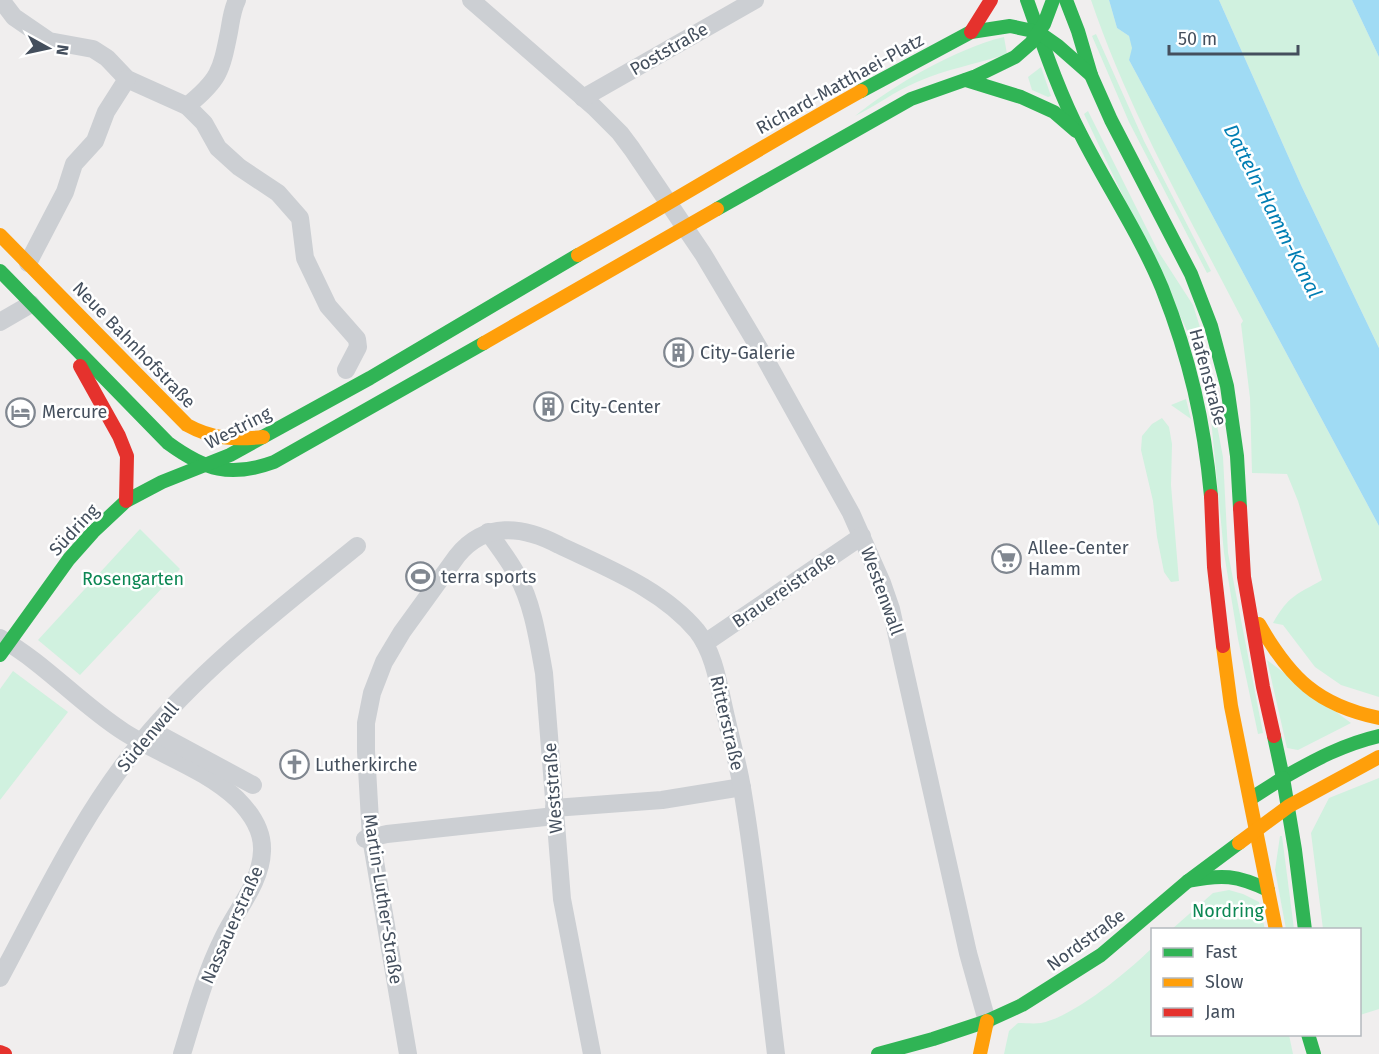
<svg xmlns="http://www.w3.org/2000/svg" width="1379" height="1054" viewBox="0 0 1379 1054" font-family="'Fira Sans',sans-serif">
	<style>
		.green { fill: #d0f1df }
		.water { fill: #a0dbf4 }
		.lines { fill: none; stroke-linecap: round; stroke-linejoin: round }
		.street { stroke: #cccfd3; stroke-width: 18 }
		.fast { stroke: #30b455; stroke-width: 14 }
		.slow { stroke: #ff9f0a; stroke-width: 14 }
		.jam { stroke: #e5322d; stroke-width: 14 }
		.labels { text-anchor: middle; stroke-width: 5; stroke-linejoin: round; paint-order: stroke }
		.street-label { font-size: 18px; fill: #444f5d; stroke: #fff }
		.poi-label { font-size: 18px; fill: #444f5d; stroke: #fff; text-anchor: start }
		.park-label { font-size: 18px; fill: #0c8754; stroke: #fff }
		.water-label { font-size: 20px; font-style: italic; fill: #007eb4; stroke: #fff }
	</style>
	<rect width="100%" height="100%" fill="#f0eeee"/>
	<g class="green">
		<path d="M1091 0H1109L1117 28 1129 36 1133 48 1129 60 1379 526V697L1341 685 1315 667 1283 625 1273 623C1289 595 1296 595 1322 580L1298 501 1287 474 1252 473 1250 398 1241 324 1243 321C1189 216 1129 112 1091 0Z"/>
		<polygon points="1219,0 1352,0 1379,57 1379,348 1301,185"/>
		<polygon points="1096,34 1144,141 1211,271 1207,273 1129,122 1092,36"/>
		<path d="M1004 37 1007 54C977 64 946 69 917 82 895 91 876 106 855 116 893 85 957 48 1004 37Z"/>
		<polygon points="1041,67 1051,96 1048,97 1032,90 1028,77"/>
		<polygon points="1088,111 1158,251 1193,305 1204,340 1193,343 1084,114"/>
		<polygon points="1209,398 1212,399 1223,457 1228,553 1263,733 1258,734 1238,639 1224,553"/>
		<polygon points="1186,399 1191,419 1171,405"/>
		<polygon points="1162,418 1169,427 1172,444 1171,485 1179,581 1171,582 1164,572 1157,537 1153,501 1141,450 1142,436 1152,424"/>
		<polygon points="140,529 180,569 80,675 38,640"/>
		<polygon points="1267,660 1351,723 1298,750 1287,748"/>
		<polygon points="13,671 68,712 0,800 0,689"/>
		<polygon points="1379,778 1379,1009 1360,1015 1360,930 1323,929 1311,833 1329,798"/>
		<polygon points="1280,836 1282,836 1294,929 1286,929 1275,870"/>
		<polygon points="1229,890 1243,894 1259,902 1265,930 1171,930 1213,893"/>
		<path d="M1152 948V1034L1289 1035 1293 1054H1004L1009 1031 1018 1023C1025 1023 1034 1024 1041 1023 1073 1017 1129 971 1152 948Z"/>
	</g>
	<g class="water">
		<polygon points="1109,0 1219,0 1301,185 1379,348 1379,526 1129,60 1132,48 1129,36 1117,28"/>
		<polygon points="1352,0 1379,0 1379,57"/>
	</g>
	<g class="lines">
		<g class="street">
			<polyline points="1,0 14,17 49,41 93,49 107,58 127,79 187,106 204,123 218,148 239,167 278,193 300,218 305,258 328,306 357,339 358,347 346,370"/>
			<polyline points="471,0 594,107 620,133 632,149 703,254 762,353 851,513 882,583 891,609 968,953 987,1021"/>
			<polyline points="583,98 755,0"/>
			<path d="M187 106C219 80 221 72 229 32 231 21 232 10 237 0"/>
			<polyline points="28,263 65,192 74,164 95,141 106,112 127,79"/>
			<polyline points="0,322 31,304"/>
			<path d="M488 532C498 546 509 560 517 575 533 604 538 640 544 673L562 899 592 1054"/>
			<path d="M0 638C45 663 80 704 124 732 160 755 205 769 237 799 251 813 263 831 262 851 261 883 236 910 223 938 205 974 194 1015 182 1054"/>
			<polyline points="705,643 862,536"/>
			<polyline points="162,736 253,785"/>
			<polyline points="554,808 662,800 742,787"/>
			<polyline points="365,839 387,834 555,816"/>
			<path d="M0 978C43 898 83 812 142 741 204 666 282 607 357 546"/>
			<path d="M408 1054 371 838 366 751V723L372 693 384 662 402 632 457 556C485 521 523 526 559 545 607 568 662 589 697 631 715 654 719 688 726 717 731 740 738 764 742 788 757 876 765 965 776 1054"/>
		</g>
		<g class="fast">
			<path d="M1027 0C1043 45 1059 93 1081 135 1107 186 1140 235 1162 288 1190 359 1204 421 1211 496"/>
			<polyline points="1066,0 1078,31 1091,75"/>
			<polyline points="966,80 1021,97 1054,112 1076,131"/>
			<polyline points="861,91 971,32 1010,26 1038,32 1058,46 1091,75 1111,120 1191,274 1211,326 1227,386 1237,456 1240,508"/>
			<polyline points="717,209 911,99 976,76 1015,57 1031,43 1044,24 1053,0"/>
			<path d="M0 271 168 443C205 470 230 478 274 462L484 343"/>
			<polyline points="0,655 69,559 93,532 126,501 162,482 230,455 370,378 578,255"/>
			<path d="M1274 736 1283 778C1314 760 1344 744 1379 736"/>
			<polyline points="1250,799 1283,778 1295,850 1305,930"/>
			<path d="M1188 881C1222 874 1237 875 1268 890"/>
			<polyline points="1308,1034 1314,1054"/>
			<polyline points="878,1054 933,1039 987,1021 1022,1005 1101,955 1188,881 1239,843"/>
		</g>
		<g class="slow">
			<path d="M0 235 187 425C212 439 235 440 263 437"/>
			<path d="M578 255C673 202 766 144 861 91"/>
			<polyline points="484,343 717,209"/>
			<path d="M1259 624C1290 678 1317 705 1379 718"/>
			<polyline points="1223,646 1231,706 1276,930"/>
			<polyline points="1239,843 1289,806 1379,757"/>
			<polyline points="980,1054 987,1021"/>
		</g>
		<g class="jam">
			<polyline points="971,32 991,0"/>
			<polyline points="80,366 119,436 127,456 126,501"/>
			<polyline points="1211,496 1214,567 1223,646"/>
			<polyline points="1240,508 1244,577 1263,687 1274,736"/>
			<polyline points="0,1052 5,1054"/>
		</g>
	</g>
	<defs>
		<symbol id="building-ring" viewBox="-11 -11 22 22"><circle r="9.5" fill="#fff" stroke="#808790" stroke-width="1.5"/><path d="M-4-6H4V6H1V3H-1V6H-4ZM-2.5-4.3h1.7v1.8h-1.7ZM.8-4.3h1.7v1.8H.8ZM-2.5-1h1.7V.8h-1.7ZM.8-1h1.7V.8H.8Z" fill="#808790"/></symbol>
		<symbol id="hotel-ring" viewBox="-11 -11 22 22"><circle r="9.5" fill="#fff" stroke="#808790" stroke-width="1.5"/><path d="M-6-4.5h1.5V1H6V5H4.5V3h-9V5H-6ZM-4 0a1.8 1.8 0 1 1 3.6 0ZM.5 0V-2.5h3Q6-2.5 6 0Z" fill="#808790"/></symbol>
		<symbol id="supermarket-ring" viewBox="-11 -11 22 22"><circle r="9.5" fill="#fff" stroke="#808790" stroke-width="1.5"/><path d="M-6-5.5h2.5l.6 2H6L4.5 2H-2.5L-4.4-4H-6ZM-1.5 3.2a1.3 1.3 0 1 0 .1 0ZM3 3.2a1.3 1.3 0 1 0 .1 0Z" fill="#808790"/></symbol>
		<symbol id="stadium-ring" viewBox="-11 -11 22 22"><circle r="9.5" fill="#fff" stroke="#808790" stroke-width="1.5"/><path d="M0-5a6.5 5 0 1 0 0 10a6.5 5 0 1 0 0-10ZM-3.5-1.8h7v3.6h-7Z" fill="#808790"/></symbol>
		<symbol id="church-ring" viewBox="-11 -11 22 22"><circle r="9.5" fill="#fff" stroke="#808790" stroke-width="1.5"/><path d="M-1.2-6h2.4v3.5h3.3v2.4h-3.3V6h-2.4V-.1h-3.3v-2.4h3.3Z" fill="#808790"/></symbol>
	</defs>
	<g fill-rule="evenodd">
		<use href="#building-ring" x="662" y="336" width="33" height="33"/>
		<use href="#building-ring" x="532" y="390" width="33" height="33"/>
		<use href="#hotel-ring" x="4" y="396" width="33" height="33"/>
		<use href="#supermarket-ring" x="990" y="542" width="33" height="33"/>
		<use href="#stadium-ring" x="404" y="560" width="33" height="33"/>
		<use href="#church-ring" x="278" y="748" width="33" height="33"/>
	</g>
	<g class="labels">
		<g class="street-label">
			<text transform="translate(669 49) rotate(-30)" y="6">Poststraße</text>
			<text transform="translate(840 84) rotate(-29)" y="6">Richard-Matthaei-Platz</text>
			<text transform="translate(134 345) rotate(46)" y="6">Neue Bahnhofstraße</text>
			<text transform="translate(1208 377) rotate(75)" y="6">Hafenstraße</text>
			<text transform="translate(238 428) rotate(-27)" y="6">Westring</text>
			<text transform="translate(74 530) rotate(-47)" y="6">Südring</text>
			<text transform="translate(784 590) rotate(-34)" y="6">Brauereistraße</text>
			<text transform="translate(882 591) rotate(70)" y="6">Westenwall</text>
			<text transform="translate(727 723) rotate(77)" y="6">Ritterstraße</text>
			<text transform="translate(148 737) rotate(-50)" y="6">Südenwall</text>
			<text transform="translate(553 788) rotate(-94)" y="6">Weststraße</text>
			<text transform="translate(383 899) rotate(81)" y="6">Martin-Luther-Straße</text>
			<text transform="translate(232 925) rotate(-66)" y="6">Nassauerstraße</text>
			<text transform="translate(1086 940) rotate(-36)" y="6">Nordstraße</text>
		</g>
		<g class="poi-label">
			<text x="700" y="359">City-Galerie</text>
			<text x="570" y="413">City-Center</text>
			<text x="42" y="418">Mercure</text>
			<text x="1028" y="554">Allee-Center<tspan x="1028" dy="21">Hamm</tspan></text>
			<text x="441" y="583">terra sports</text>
			<text x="315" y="771">Lutherkirche</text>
		</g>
		<g class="park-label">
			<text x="133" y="585">Rosengarten</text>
			<text x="1228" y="917">Nordring</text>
		</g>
		<g class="water-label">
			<text transform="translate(1273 211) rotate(63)" y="7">Datteln-Hamm-Kanal</text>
		</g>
	</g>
	<rect x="1151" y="928" width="210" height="108" fill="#ffffff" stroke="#b4b9be" stroke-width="1.5"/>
	<rect x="1163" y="948" width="30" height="9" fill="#30b455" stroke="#b4b9be" stroke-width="1.5"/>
	<text x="1205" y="958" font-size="18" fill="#444f5d">Fast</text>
	<rect x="1163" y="978" width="30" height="9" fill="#ff9f0a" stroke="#b4b9be" stroke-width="1.5"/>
	<text x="1205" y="988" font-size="18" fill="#444f5d">Slow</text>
	<rect x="1163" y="1008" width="30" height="9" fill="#e5322d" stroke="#b4b9be" stroke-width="1.5"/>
	<text x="1205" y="1018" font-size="18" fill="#444f5d">Jam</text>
	<g transform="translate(48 48) rotate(98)" stroke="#ffffff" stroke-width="4.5" paint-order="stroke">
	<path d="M0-4.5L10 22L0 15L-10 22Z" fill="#444f5d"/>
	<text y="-9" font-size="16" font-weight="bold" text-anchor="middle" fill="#444f5d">N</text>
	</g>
	<path d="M1169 45v9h129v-9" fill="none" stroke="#444f5d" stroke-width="3"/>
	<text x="1178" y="45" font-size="18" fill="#444f5d" stroke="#ffffff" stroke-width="4.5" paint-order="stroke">50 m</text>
</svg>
